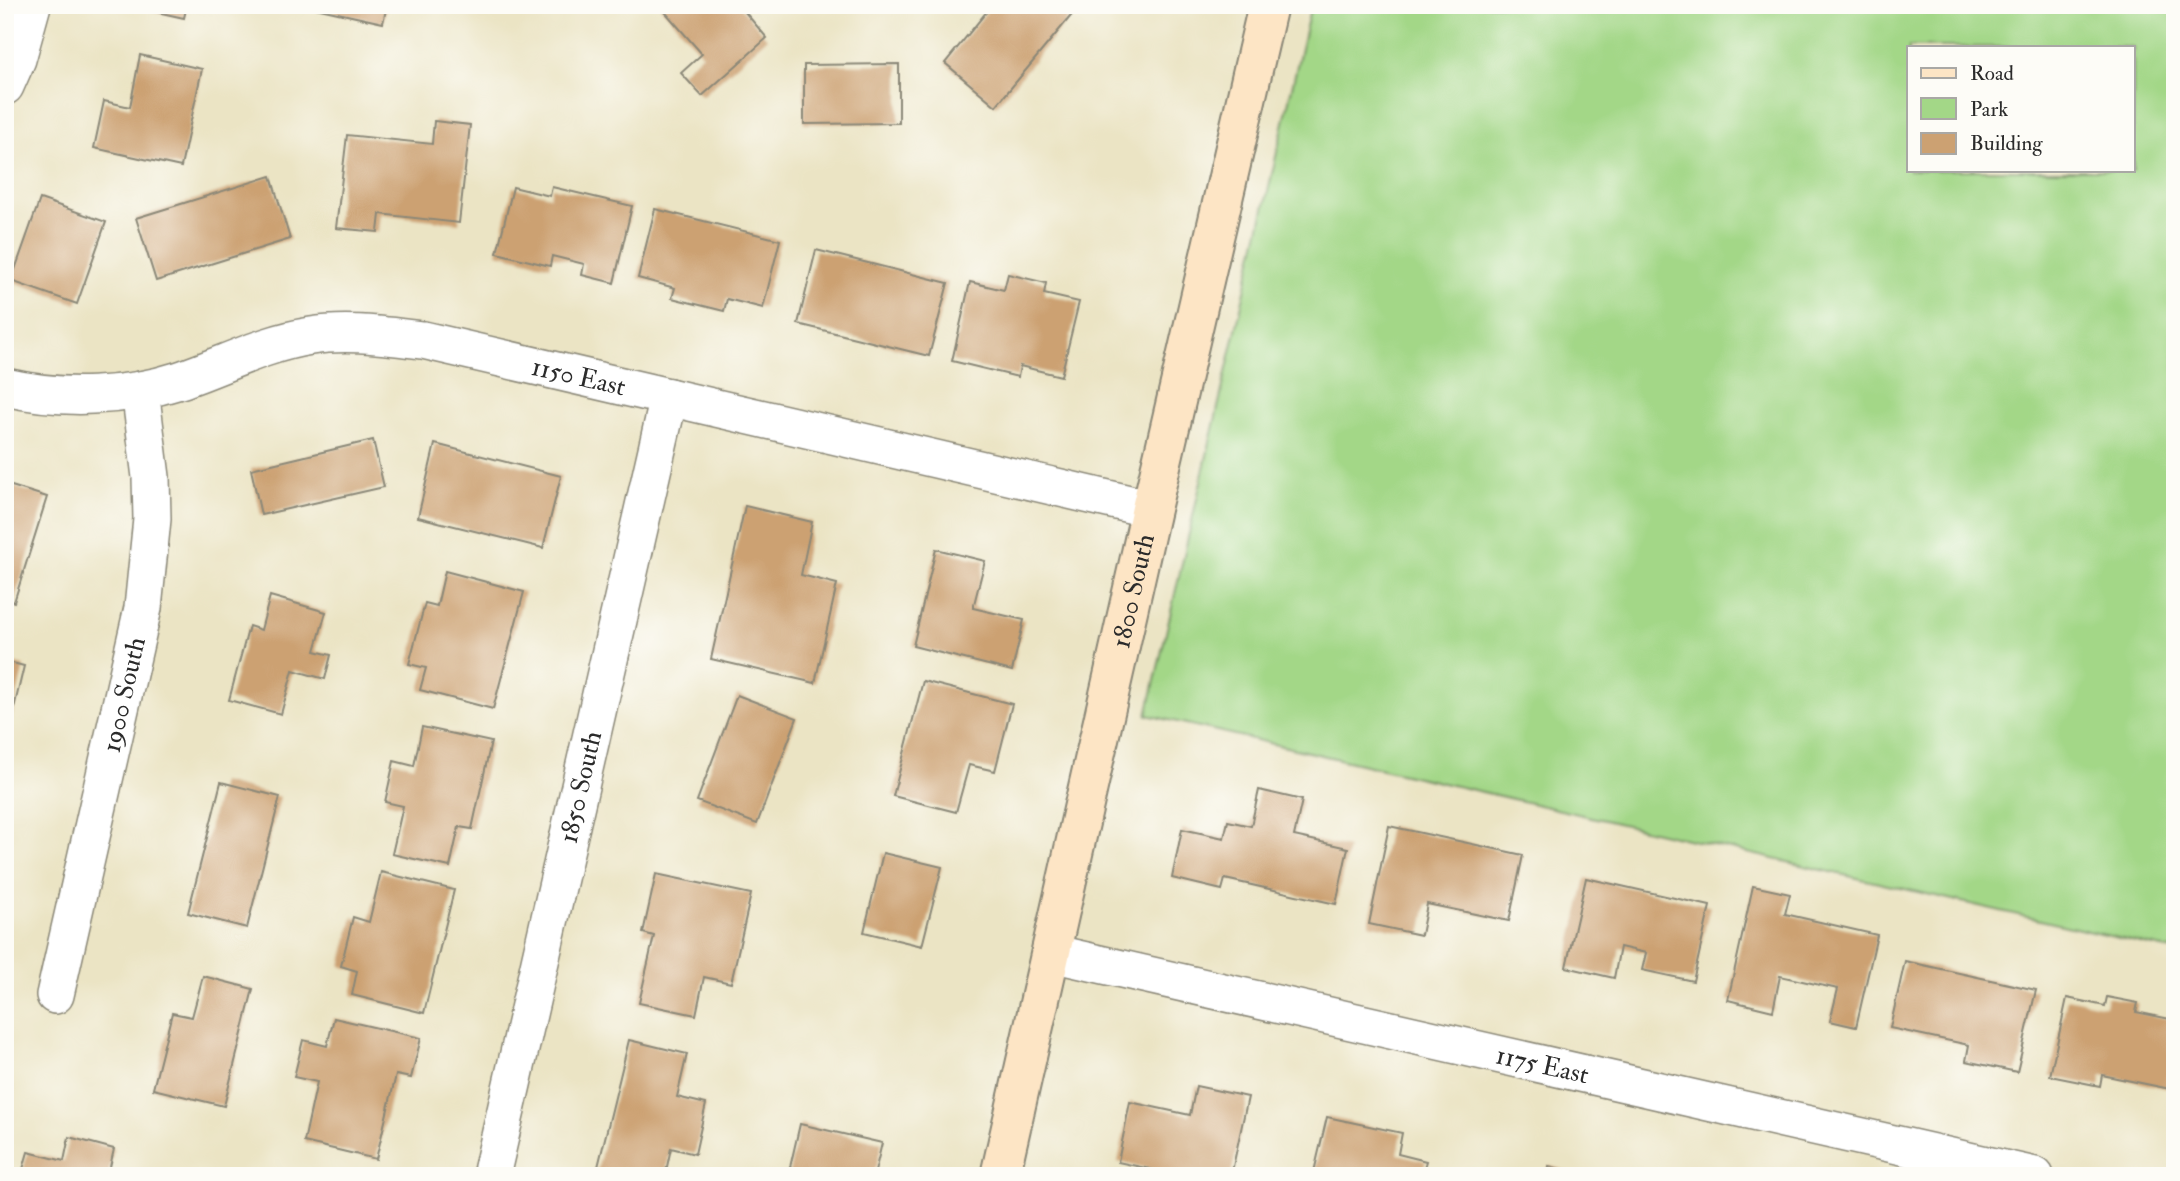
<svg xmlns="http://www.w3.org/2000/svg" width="2180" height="1181" viewBox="0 0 2180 1181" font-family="'IM FELL Double Pica',serif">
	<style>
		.green { fill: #a3d787; stroke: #678159; stroke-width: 2; fill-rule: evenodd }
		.building { fill: #cca172 }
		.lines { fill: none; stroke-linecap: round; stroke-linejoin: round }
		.street-casing { stroke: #8b8878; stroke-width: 40 }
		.secondary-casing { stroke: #8b8878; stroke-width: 42 }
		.street { stroke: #fff; stroke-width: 37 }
		.secondary { stroke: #fde5c5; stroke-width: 38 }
		.labels { text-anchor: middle; stroke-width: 5; stroke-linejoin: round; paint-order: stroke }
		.street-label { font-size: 26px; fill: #2b2b2b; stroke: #fdfcf7 }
	</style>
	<rect width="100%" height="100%" fill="#fdfcf7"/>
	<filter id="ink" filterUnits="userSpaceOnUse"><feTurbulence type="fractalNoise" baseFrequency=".0143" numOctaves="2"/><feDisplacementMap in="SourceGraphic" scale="14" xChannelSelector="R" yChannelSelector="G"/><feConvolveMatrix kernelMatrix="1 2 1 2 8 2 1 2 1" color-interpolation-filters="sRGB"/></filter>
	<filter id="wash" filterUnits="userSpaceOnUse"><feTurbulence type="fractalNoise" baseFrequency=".00686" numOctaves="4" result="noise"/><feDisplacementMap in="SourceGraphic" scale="28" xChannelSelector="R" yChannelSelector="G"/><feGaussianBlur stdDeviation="1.57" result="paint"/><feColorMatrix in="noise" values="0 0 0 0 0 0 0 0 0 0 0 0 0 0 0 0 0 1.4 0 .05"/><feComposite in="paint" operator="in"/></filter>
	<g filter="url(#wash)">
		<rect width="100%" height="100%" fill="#ebe4c4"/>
		<path class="green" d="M1311 5H2175V951L1147 715ZM1909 47H2133V170H1909Z"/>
		<g id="blocks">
			<g class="building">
				<polygon points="139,5 187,5 184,18 139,8"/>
				<polygon points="302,5 387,5 383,23"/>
				<polygon points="659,5 739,5 767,38 702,96 681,73 702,54"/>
				<polygon points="992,5 1068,5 1075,11 996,106 945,63"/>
				<polygon points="140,55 202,69 181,167 94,148 104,101 130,107"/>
				<polygon points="899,64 899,123 804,124 804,65"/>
				<polygon points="434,121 470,125 459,223 380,214 378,232 336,228 347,135 432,144"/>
				<polygon points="271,176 290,239 156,281 136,218"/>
				<polygon points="513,187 550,196 552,187 632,206 614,283 582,275 584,264 552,256 550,266 497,253"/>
				<polygon points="40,199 106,222 77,304 11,281"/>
				<polygon points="655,209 780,240 763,308 727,299 724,311 672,298 675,288 638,278"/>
				<polygon points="816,250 948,283 929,356 798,324"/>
				<polygon points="1008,274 1046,283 1044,294 1079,302 1061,376 1020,366 1018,377 952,361 970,282 1004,290"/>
				<polygon points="373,440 384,487 261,515 251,469"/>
				<polygon points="435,444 561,476 543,548 418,517"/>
				<polygon points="5,484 47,497 14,602 5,599"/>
				<polygon points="745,506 812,522 801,575 837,584 815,683 711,659"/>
				<polygon points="936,549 985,561 973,608 1024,620 1012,671 913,646"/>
				<polygon points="445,571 524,592 493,709 420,690 426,668 409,664 425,603 437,606"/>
				<polygon points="270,596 326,612 315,651 331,655 325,679 293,670 281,714 229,700 249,626 261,630"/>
				<polygon points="5,661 24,666 6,742 5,742"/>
				<polygon points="923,681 1012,704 995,771 969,765 956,812 893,796"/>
				<polygon points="737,695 797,718 757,824 697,801"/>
				<polygon points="422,727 491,742 472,829 459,827 450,867 392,854 403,806 385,802 394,761 414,766"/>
				<polygon points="221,782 280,797 247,928 188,913"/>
				<polygon points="1259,790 1302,800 1294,836 1348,848 1336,904 1225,879 1222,890 1172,878 1182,829 1224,838 1228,821 1251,826"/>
				<polygon points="1389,826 1523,855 1509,921 1427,904 1421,935 1369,924"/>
				<polygon points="883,853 942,867 922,946 864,932"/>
				<polygon points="381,872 454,890 424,1013 352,995 357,971 341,966 353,917 369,922"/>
				<polygon points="656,874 751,894 731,983 704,977 696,1015 639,1003 654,936 643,933"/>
				<polygon points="1586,878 1710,906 1693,981 1642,970 1646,953 1620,947 1614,978 1566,967"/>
				<polygon points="1753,886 1790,894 1785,914 1877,935 1856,1027 1830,1021 1838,989 1780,976 1773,1011 1728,1000"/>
				<polygon points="1905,961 2036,990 2017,1072 1966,1061 1969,1045 1890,1028"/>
				<polygon points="203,976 253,989 224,1106 153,1089 172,1013 192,1017"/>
				<polygon points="2107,997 2138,1003 2136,1012 2175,1020 2175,1090 2102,1075 2100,1086 2050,1076 2067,998 2105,1006"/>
				<polygon points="334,1018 421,1038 411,1078 396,1075 376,1159 304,1142 317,1082 294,1077 303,1040 327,1046"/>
				<polygon points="629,1040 687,1054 677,1097 706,1104 695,1154 671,1148 665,1176 617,1176 597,1171"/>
				<polygon points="1196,1086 1248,1097 1231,1176 1182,1176 1118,1162 1130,1102 1190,1115"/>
				<polygon points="1327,1117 1402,1133 1398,1154 1426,1161 1423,1171 1438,1176 1313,1176"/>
				<polygon points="800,1124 882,1143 874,1176 788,1176"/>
				<polygon points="69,1137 114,1149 108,1176 21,1176 28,1152 64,1161"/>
				<polygon points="1549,1166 1583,1175 1583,1176 1547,1176"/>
			</g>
		</g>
	</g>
	<g filter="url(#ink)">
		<use href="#blocks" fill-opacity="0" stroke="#8b8878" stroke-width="2"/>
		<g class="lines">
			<defs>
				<g id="street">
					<polyline points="5,86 17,59 32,5"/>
					<path id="s1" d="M5 387C61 400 125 398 180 380 224 365 265 343 311 336 348 330 386 336 423 340L1151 509"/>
					<path id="s2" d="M1051 953 2035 1176"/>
					<path id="s3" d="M55 995 143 608 152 519 151 477 140 390"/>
					<path id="s4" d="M491 1176 669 397"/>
				</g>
				<g id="secondary">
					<path id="s5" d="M1000 1176 1151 509 1268 5"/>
				</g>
			</defs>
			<use href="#street" class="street-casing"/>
			<use href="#secondary" class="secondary-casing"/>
			<use href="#street" class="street"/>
			<use href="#secondary" class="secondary"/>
		</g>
	</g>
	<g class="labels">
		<g class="street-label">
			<text dy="9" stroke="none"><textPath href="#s1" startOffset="588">1150 East</textPath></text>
			<text dy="9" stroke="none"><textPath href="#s5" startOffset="600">1800 South</textPath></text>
			<text dy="9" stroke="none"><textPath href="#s3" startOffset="308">1900 South</textPath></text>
			<text dy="9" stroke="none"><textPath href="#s4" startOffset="399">1850 South</textPath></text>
			<text dy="9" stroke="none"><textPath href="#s2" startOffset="504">1175 East</textPath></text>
		</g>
	</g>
	<rect width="2180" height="1181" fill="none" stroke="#fdfcf7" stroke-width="28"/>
	<rect x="1907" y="46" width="228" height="126" fill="#fdfcf7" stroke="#a9a8a5" stroke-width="2"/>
	<rect x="1921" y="68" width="35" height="10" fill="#fde5c5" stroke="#a9a8a5" stroke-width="2"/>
	<text x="1970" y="80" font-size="21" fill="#2b2b2b">Road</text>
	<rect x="1921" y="98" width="35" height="21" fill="#a3d787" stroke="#a9a8a5" stroke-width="2"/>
	<text x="1970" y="116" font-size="21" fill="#2b2b2b">Park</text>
	<rect x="1921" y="133" width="35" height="21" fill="#cca172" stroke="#a9a8a5" stroke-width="2"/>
	<text x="1970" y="150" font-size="21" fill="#2b2b2b">Building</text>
</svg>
